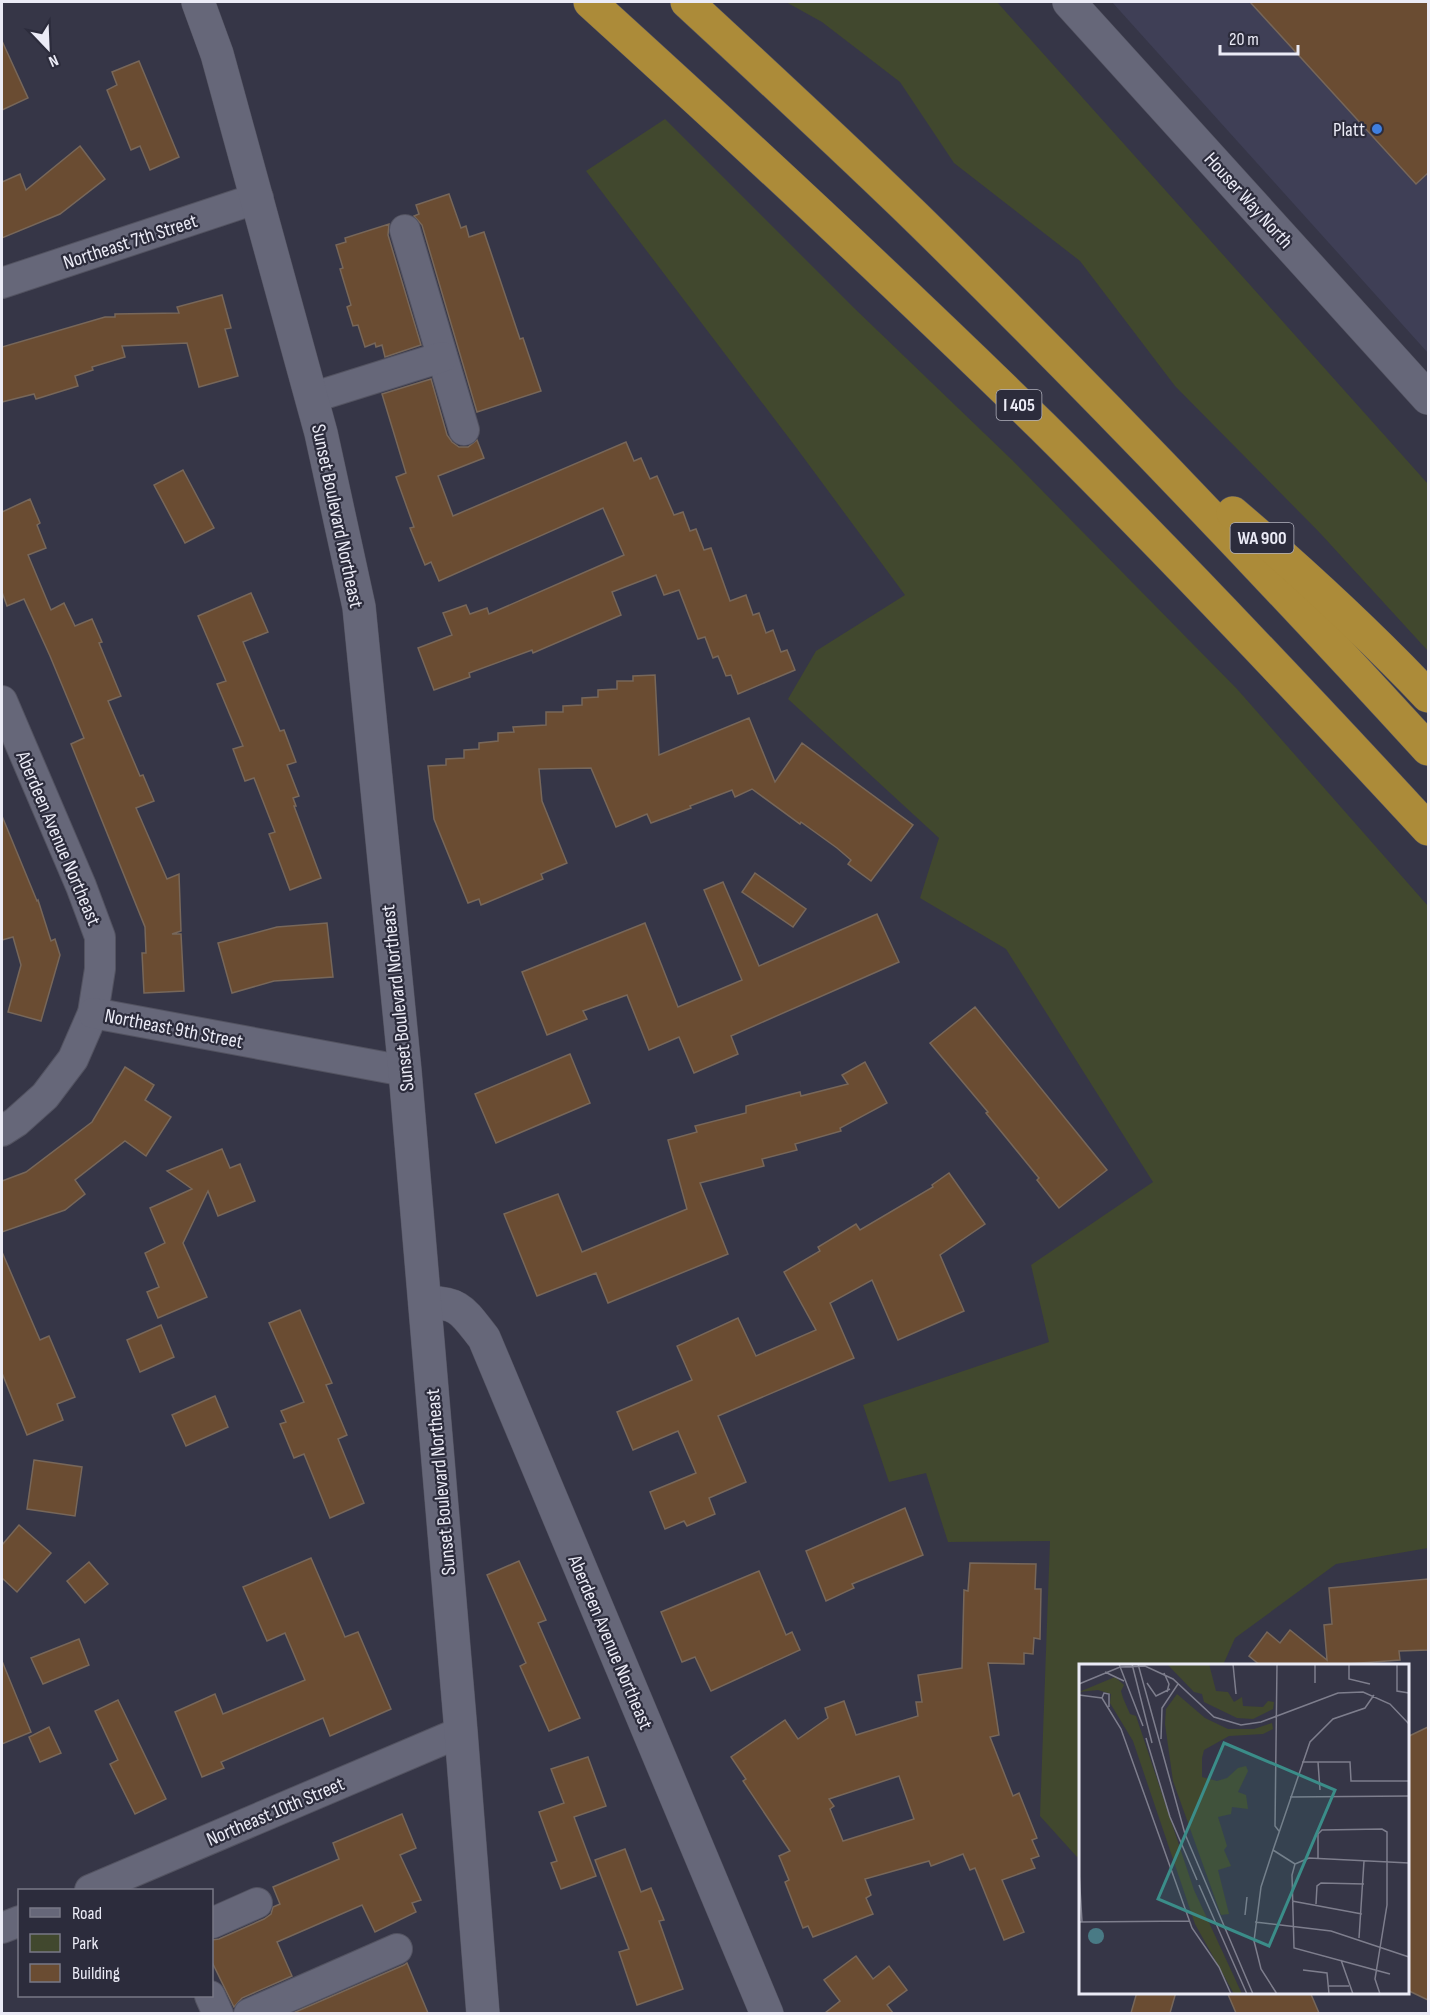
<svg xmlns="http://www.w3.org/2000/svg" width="1430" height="2015" viewBox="0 0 1430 2015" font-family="'Sofia Sans Condensed',sans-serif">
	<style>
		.built { fill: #3f3f56 }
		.green { fill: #41482e }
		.building { fill: #6a4c32; stroke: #77675a; stroke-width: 1.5; fill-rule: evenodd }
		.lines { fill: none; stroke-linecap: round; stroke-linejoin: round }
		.minor-casing { stroke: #535361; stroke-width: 32 }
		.tertiary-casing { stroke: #535361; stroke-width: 34 }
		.secondary-casing { stroke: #535361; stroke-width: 34 }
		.motorway-casing { stroke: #535361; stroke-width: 34 }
		.minor { stroke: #666779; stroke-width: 30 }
		.tertiary { stroke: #666779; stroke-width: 33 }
		.secondary { stroke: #666779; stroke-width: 33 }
		.motorway { stroke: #ac8b39; stroke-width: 33 }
		.shop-dot { fill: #3f7fe0; stroke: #2c2c3c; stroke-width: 2 }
		.labels { text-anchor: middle; stroke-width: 4.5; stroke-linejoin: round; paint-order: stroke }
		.shield { fill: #2c2c3c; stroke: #b2b2be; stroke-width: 1.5 }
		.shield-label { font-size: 18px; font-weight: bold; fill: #ebebf6 }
		.poi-label { font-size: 20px; fill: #ebebf6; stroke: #2c2c3c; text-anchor: end }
		.street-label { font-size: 20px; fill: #ebebf6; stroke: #2c2c3c }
		.inset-road { fill: none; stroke: #7e7e8d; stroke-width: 1.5 }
		.view { fill: #3b8d89; fill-opacity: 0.15; stroke: #3b8d89; stroke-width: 3 }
		.inset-edge { fill: none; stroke: #ebebf6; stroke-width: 3 }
	</style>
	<rect width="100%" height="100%" fill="#363647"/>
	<polygon class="built" points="1112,2 1428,2 1428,353"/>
	<g class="green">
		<polygon points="786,2 997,2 1428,484 1428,651 1320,533 1175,386 1080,261 954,163 900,82 822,22"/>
		<polygon points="665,119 853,307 1012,460 1237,689 1428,906 1428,1548 1336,1564 1235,1638 1223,1665 1080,1666 1080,1855 1077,1857 1040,1816 1050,1541 948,1542 926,1473 889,1482 863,1405 1049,1342 1031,1265 1153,1182 1006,949 920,898 939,838 788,699 816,651 905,595 798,450 586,171"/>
	</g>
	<g class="building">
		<polygon points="1250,2 1428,2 1428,173 1416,184"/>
		<polygon points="2,41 28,98 2,110"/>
		<polygon points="139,61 179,157 150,170 140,146 131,150 107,90 117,85 112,72"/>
		<polygon points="80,146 105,179 60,214 2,238 2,182 20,174 26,190"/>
		<polygon points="449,194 461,228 466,226 469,237 484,232 520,339 523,338 541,391 477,412 422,225 414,216 419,214 416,205"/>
		<polygon points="389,224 388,235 421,345 385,357 382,345 376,347 375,343 365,347 358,325 353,326 347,307 351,305 340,269 343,268 336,245 346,242 345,238"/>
		<polygon points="222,295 231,328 225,329 238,376 199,387 187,343 122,346 125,357 92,367 93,370 75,376 78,386 36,399 34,394 2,402 2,347 105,317 115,317 115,314 179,313 177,307"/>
		<polygon points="431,379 447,435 452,442 459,447 468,447 477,440 484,458 438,476 453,516 626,442 634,461 641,458 650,479 657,476 674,515 683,512 690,531 696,529 704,550 711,548 730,601 746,595 753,615 759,613 766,633 773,630 781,652 787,650 795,670 738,694 731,675 726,676 718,656 713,658 705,637 698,639 679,590 664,595 656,575 612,592 621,615 533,653 532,650 469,673 470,677 434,690 418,648 452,635 443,613 466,605 470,614 487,608 489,614 624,555 603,508 439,581 431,562 425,565 410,528 414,527 396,477 406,473 382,394"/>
		<polygon points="183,470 214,528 185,543 154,485"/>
		<polygon points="30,499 40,523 37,525 46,548 28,555 51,610 64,603 75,626 92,619 102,642 99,643 121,696 108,701 140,776 143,775 154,801 136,808 167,879 179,874 181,931 172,934 181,934 184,991 144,993 142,953 146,953 145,927 71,744 84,738 50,656 24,599 7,606 2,592 2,512"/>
		<polygon points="251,593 268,632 243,642 280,731 284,730 296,762 287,765 299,796 293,798 296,806 294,806 321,878 290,890 269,834 275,832 254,778 245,781 233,749 243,746 217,684 226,681 198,616"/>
		<polygon points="655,675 659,755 749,718 775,782 802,743 913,825 871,881 848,864 851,860 837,848 801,822 800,824 752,789 735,797 732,790 690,806 691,808 651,823 647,814 616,827 591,768 539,769 542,801 567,863 541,874 543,879 481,905 479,899 468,903 434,819 428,766 446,765 446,759 464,758 464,750 479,749 479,743 498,741 498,733 514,732 513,727 546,725 546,712 563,712 563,706 582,705 582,698 598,697 598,690 617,689 617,681 633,681 633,676"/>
		<polygon points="2,816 37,901 38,900 51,941 55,939 60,955 41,1021 8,1012 21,965 13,937 2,940"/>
		<polygon points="755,873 806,909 793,927 742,892"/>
		<polygon points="723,882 759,966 877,914 899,962 731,1036 738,1054 694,1073 679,1037 649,1050 627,995 583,1011 587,1019 547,1035 522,972 645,923 678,1007 742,980 704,890"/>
		<polygon points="327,923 333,977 274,981 232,993 218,943 277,927"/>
		<polygon points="975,1007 1107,1170 1059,1208 1037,1180 1039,1178 986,1113 988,1112 930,1043"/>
		<polygon points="570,1054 590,1103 496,1143 475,1094"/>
		<polygon points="865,1062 887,1103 840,1128 841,1131 795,1144 797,1150 762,1159 764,1166 700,1183 728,1254 608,1303 596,1273 537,1296 504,1214 558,1194 582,1252 687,1209 668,1140 697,1132 695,1126 746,1113 746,1106 800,1092 801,1096 848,1084 842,1075"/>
		<polygon points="125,1067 154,1085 145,1100 171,1117 146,1156 125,1141 75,1180 85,1194 65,1210 2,1232 2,1181 26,1172 92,1122"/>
		<polygon points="222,1149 230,1168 240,1164 255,1201 218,1216 208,1191 183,1243 207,1297 158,1318 147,1292 159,1287 145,1253 165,1243 150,1208 192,1189 167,1171"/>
		<polygon points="949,1173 985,1224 940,1255 964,1311 898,1340 872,1280 830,1303 854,1358 718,1416 746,1482 709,1498 715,1514 687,1526 684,1521 665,1529 650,1492 696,1473 678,1431 633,1450 617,1412 692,1380 677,1346 738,1318 756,1356 816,1330 784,1272 820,1251 818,1247 856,1224 860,1230 933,1187 932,1185"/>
		<polygon points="2,1252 40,1340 49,1336 75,1397 57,1404 63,1420 27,1435 2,1373"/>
		<polygon points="300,1310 332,1383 326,1385 347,1435 338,1439 364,1503 330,1518 304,1454 294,1458 280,1424 286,1422 281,1411 304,1402 269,1323"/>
		<polygon points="161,1325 174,1357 140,1372 127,1340"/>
		<polygon points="215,1396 228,1427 186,1446 172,1415"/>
		<polygon points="34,1460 82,1467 75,1516 27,1509"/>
		<polygon points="905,1508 923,1555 852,1584 854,1588 826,1601 806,1551"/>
		<polygon points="19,1525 51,1553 17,1592 2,1578 2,1545"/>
		<polygon points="311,1558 345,1637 358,1632 391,1709 330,1736 323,1718 221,1762 224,1768 202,1777 175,1712 215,1694 223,1714 305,1680 285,1633 267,1641 243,1587"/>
		<polygon points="519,1561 546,1620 538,1623 580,1718 549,1731 520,1666 526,1663 487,1575"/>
		<polygon points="89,1562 108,1584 85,1603 67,1581"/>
		<path d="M970 1563 1036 1564 1035 1589H1041L1040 1639 1034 1638 1033 1654 1024 1653V1664L988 1663 999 1735 990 1737 1013 1796 1019 1793 1037 1838 1032 1840 1039 1856 1031 1859 1035 1868 1002 1880 1024 1932 1004 1940 975 1868 970 1870 963 1854 931 1866 929 1861 865 1879 871 1895 866 1898 873 1914 813 1937 808 1926 803 1928 785 1882 789 1880 779 1856 790 1851 743 1781 746 1779 731 1757 785 1720 798 1739 828 1718 825 1708 844 1701 856 1735 918 1716 916 1702H922L918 1675 962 1668 964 1590 968 1591ZM899 1776 914 1819 843 1841 830 1809 834 1806 829 1799Z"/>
		<polygon points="759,1571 786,1635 792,1632 800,1650 711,1691 695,1657 682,1662 661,1612"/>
		<polygon points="1428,1579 1428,1650 1399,1651 1400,1660 1334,1665 1260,1665 1249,1656 1267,1632 1280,1643 1290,1630 1327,1660 1324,1625 1332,1624 1329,1588"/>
		<polygon points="79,1639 89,1665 43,1684 31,1658"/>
		<polygon points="2,1661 31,1732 2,1744"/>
		<polygon points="118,1700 166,1799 135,1814 110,1764 118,1760 95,1711"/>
		<polygon points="49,1727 61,1753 40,1762 29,1737"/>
		<polygon points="1428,1727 1428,2000 1407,1990 1407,1737"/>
		<polygon points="588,1757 606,1806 574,1817 596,1876 561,1889 551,1863 557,1861 539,1812 564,1803 551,1769"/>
		<polygon points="402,1814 416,1848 400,1855 421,1900 412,1903 416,1912 375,1932 362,1905 277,1942 292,1976 242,1998 234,2007 212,1962 212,1940 219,1939 264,1919 271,1914 273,1907 280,1904 273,1887 339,1859 333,1843"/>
		<polygon points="625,1849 641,1892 651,1888 664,1920 659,1921 683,1989 637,2005 619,1952 629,1949 595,1860"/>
		<polygon points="856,1956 873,1979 889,1966 907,1990 887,2005 893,2013 825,2013 840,2001 824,1980"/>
		<polygon points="407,1963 428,2013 293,2013 404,1965"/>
		<polygon points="1137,1992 1176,1992 1170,2013 1131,2013"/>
		<polygon points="1227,1992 1310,1992 1319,2013 1236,2013"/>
	</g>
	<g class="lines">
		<defs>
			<g id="minor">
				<polyline points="405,230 464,430"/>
				<polyline points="2,283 258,198"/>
				<polyline points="311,398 442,357"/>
				<polyline points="2,701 81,886 100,937 100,969 93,1013 73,1059 45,1096 16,1122 2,1131"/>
				<polyline points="93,1013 405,1071"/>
				<polyline points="90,1890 461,1732"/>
				<polyline points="212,1923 257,1903"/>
				<polyline points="2,1928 20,1921"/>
				<polyline points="210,1996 218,2014"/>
				<polyline points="249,2014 397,1949"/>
			</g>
			<g id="tertiary">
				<polyline points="1069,2 1428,398"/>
				<path d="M425 1303C460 1301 464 1313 484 1338L767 2014"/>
			</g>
			<polyline id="secondary" points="198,2 217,54 321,433 359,607 405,1071 461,1732 483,2014"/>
			<g id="motorway">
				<path d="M590 2C743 141 895 282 1043 427 1175 558 1302 693 1428 829"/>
				<path d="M687 2C766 75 845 148 922 223 1096 394 1264 570 1428 749"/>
				<path d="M1233 513C1301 571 1367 632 1428 696"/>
			</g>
		</defs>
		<use href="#minor" class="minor-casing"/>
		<use href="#tertiary" class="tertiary-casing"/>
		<use href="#secondary" class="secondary-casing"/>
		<use href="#motorway" class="motorway-casing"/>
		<use href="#minor" class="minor"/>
		<use href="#tertiary" class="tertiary"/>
		<use href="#secondary" class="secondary"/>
		<use href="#motorway" class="motorway"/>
	</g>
	<circle class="shop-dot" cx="1377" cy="129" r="6"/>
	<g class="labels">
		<g class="shield">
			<rect x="996.5" y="390" width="45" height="30" rx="4.5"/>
			<rect x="1230.5" y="523" width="63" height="30" rx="4.5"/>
		</g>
		<g class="shield-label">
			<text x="1019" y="411">I 405</text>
			<text x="1262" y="544">WA 900</text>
		</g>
		<g class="poi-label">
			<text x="1365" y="136">Platt</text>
		</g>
		<g class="street-label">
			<text transform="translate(1249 200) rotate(48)" y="7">Houser Way North</text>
			<text transform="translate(130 241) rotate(-18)" y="7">Northeast 7th Street</text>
			<text transform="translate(338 516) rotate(78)" y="7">Sunset Boulevard Northeast</text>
			<text transform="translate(59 838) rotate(67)" y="7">Aberdeen Avenue Northeast</text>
			<text transform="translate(397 998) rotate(-96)" y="7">Sunset Boulevard Northeast</text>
			<text transform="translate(174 1028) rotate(11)" y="7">Northeast 9th Street</text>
			<text transform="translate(440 1482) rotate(-95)" y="7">Sunset Boulevard Northeast</text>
			<text transform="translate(611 1642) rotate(67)" y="7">Aberdeen Avenue Northeast</text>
			<text transform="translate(275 1811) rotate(-23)" y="7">Northeast 10th Street</text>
		</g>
	</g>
	<g transform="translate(1079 1664)">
		<rect width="330" height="330" fill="#363647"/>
		<path d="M88 0H130L137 27 149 28 155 38 163 33 164 42 184 43 189 37 195 38 194 45 174 55 158 54 125 38 123 30 115 28ZM36 13 45 21 42 27 44 34 51 50 57 52 115 226 163 330H155L116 260 54 77 31 39 32 30 19 26 0 28ZM98 30 126 54 149 65H175L193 59 194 65 184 70 150 72 125 86 123 94V113L138 117 148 114 159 104 167 102 169 107 159 128 167 131 169 145 153 143 152 150 139 153 148 182 145 186 152 202 139 206 150 250 142 251 94 117 86 60 87 45Z" fill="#41482e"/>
		<path d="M9 272a8 8 0 1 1 16 0a8 8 0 1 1-16 0Z" fill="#497a85"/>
		<path class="inset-road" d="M40 0 64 62M53 0 73 79M59 0 106 170 174 330M154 0 157 30M198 0 196 162 200 167M270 0V15L291 20M318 0V27L330 29M26 8 45 17M85 9 90 20 88 28M68 19 77 32 91 25M236 19V0M0 20 41 3 66 2 94 15 135 53 162 61 182 58 259 29 284 28 311 40 330 60M0 31 23 34 42 65 113 264 140 303 152 330M23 34 25 29 30 30V43M67 74 91 153 118 216M82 75 83 44 99 20M223 98H271L272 117H330M239 98 241 126M211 133 330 132M194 186 216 200M239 194V170L243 166 303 165 308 168V241L296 315 301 330M216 200 213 211 215 284 311 310M216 200 230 194 330 199M0 208 3 258M120 221 168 330M213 237 283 250M237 240 238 222 242 219 285 220M166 251 168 233M0 258 111 257M176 258 252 267 330 293M280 274 285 197M262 296 274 330M224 306 248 309 250 330M250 322H270M198 330 182 305 175 277 182 223 194 186 231 78 254 55 286 44 295 31"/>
		<path class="view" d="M145 79 256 126 190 282 79 235Z"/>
		<rect width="330" height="330" class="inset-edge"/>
	</g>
	<rect width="1430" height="2015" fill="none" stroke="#ebebf6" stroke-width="6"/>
	<rect x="18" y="1889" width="195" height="108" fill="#2c2c3c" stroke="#787886" stroke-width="1.5"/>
	<rect x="30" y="1908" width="30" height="9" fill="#666779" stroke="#787886" stroke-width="1.5"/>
	<text x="72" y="1919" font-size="18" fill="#ebebf6">Road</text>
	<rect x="30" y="1934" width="30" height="18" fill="#41482e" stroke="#787886" stroke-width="1.5"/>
	<text x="72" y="1949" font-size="18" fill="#ebebf6">Park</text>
	<rect x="30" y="1964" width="30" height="18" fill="#6a4c32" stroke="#787886" stroke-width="1.5"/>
	<text x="72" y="1979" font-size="18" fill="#ebebf6">Building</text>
	<g transform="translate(48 48) rotate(157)" stroke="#2c2c3c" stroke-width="4.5" paint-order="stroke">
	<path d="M0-4.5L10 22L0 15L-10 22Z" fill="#ebebf6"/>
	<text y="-9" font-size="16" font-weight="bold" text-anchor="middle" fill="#ebebf6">N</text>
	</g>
	<path d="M1220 45v9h78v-9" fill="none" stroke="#ebebf6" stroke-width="3"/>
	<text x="1229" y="45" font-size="18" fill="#ebebf6" stroke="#2c2c3c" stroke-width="4.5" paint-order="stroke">20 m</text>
</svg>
